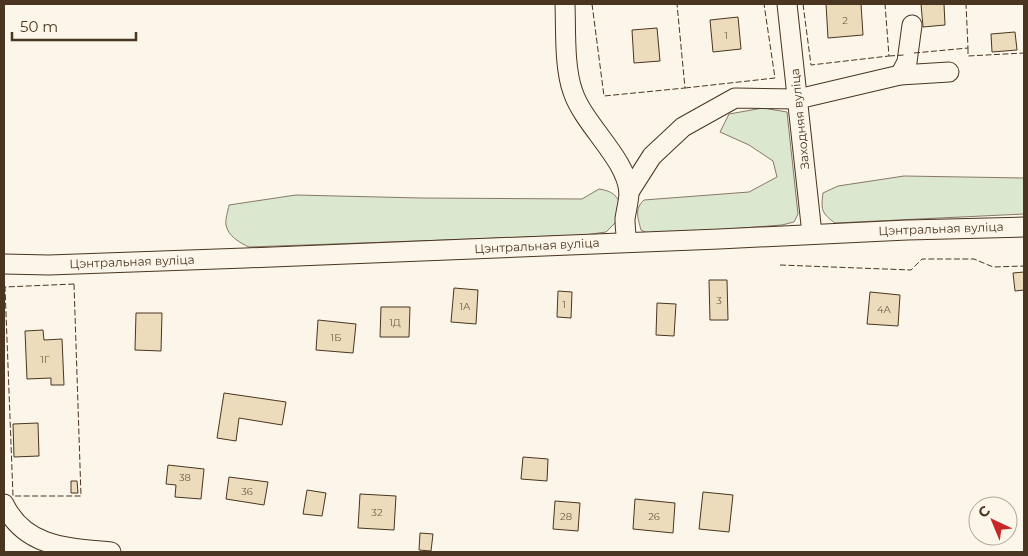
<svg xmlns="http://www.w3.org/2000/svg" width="1028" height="556" viewBox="0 0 1028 556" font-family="Montserrat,sans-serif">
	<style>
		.green { fill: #dce7d0; stroke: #887966 }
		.building { fill: #ecdcbc; stroke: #4a3520 }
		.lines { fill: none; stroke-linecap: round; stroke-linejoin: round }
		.minor-casing { stroke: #4a3520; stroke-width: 21 }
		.minor { stroke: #fbf6e9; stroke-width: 19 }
		.fence { stroke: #4a3520; stroke-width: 1; stroke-dasharray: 6 2.5; stroke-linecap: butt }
		.labels { text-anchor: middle; stroke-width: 4; stroke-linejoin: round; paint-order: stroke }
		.number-label { font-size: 10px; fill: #725f47 }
		.street-label { font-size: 12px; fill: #4a3520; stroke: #fbf6e9 }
	</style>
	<rect width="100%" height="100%" fill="#fbf6e9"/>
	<g class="green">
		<path d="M763 108 787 112 798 214 794 222 782 225 651 235 641 230C638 218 634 209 644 200L749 192 777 177 773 161 749 145 720 132 729 114Z"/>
		<path d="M904 176 1024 178V214L835 223C821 213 821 209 823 193L838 186Z"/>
		<path d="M599 189C612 191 617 195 622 207L615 223 606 232 585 235 249 247C240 243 228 236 226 225 225 220 228 211 229 205L296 195 420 198 582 199Z"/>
	</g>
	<g class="building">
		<polygon points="826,4 861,4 863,35 828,38"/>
		<polygon points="921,4 944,4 945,25 923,27"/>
		<polygon points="738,17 741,49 713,52 710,20"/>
		<polygon points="657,28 660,61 634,63 632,30"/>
		<polygon points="1015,32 1017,50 992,52 991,34"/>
		<polygon points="1024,272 1024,290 1015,291 1013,273"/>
		<polygon points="709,280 727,280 728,320 710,320"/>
		<polygon points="454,288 478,290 476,324 451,322"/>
		<polygon points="558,291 572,292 571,318 557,317"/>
		<polygon points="870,292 900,295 898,326 867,324"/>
		<polygon points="657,303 676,304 674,336 656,335"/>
		<polygon points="381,307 410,307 409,337 380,337"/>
		<polygon points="136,313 162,313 161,351 135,350"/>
		<polygon points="318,320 356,324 353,353 316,350"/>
		<polygon points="43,330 44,340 62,339 64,385 51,385 51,378 27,379 25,331"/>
		<polygon points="224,393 286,402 282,425 239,418 236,441 217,438"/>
		<polygon points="38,423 39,456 14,457 13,424"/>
		<polygon points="523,457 548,459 547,481 521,479"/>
		<polygon points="168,465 204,469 201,499 175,497 176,485 166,484"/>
		<polygon points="229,477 268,482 264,505 226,499"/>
		<polygon points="71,481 77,481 78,493 71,493"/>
		<polygon points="307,490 326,493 322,516 303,514"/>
		<polygon points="703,492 733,495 729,532 699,529"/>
		<polygon points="360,494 396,496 394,530 358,528"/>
		<polygon points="635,499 675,503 673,533 633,529"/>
		<polygon points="555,501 580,503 578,531 553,529"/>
		<polygon points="420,533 433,534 431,551 419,550"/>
	</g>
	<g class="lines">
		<defs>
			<g id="minor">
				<path d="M565 4C566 30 564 68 573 92 584 125 626 158 629 192 629 201 626 211 625 219 625 227 626 235 627 242"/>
				<polyline points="787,4 812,234"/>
				<polyline points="900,75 907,62 912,25"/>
				<polyline points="629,192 652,156 683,127 735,98 798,99 900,75 949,72"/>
				<polyline points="4,264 49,265 245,258 719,239 907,230 1024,227"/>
				<path d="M4 504C25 548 69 548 111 552"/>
			</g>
		</defs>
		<use href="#minor" class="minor-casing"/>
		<use href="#minor" class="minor"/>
		<g class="fence">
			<polyline points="592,4 604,96 685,88 677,4"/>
			<polyline points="803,4 811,65 889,56 885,4"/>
			<polyline points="968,48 968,56 1024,53"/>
			<polyline points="914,53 968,48 966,4"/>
			<polyline points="889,56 904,55"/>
			<polyline points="685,88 775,78 764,4"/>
			<polyline points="780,265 911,270 922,259 974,259 993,267 1024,266"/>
			<polygon points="74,284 81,496 13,496 5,287"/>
		</g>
	</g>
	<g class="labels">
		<g class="number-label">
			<text x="845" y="24">2</text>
			<text x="726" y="39">1</text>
			<text x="719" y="304">3</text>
			<text x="564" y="308">1</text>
			<text x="465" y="310">1А</text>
			<text x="884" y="313">4А</text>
			<text x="395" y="326">1Д</text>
			<text x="336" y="341">1Б</text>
			<text x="45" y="363">1Г</text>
			<text x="185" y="481">38</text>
			<text x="247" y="495">36</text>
			<text x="377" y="516">32</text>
			<text x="566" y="520">28</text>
			<text x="654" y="520">26</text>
		</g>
		<g class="street-label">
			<text transform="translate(800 119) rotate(-96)" y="4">Заходняя вуліца</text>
			<text transform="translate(941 229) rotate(-2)" y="4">Цэнтральная вуліца</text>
			<text transform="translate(537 246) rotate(-3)" y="4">Цэнтральная вуліца</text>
			<text transform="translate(132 262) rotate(-2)" y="4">Цэнтральная вуліца</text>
		</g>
	</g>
	<rect width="1028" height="556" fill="none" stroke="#4a3520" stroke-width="10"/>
	<g transform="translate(993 521) rotate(316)"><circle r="24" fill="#fbf6e9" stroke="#b4a999"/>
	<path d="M0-4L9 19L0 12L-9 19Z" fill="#c62828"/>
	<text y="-8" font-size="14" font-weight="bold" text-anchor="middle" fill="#4a3520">С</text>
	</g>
	<path d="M12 32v8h124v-8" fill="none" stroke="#4a3520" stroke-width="2.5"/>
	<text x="20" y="32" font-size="15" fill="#4a3520" stroke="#fbf6e9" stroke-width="4" paint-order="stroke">50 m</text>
</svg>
